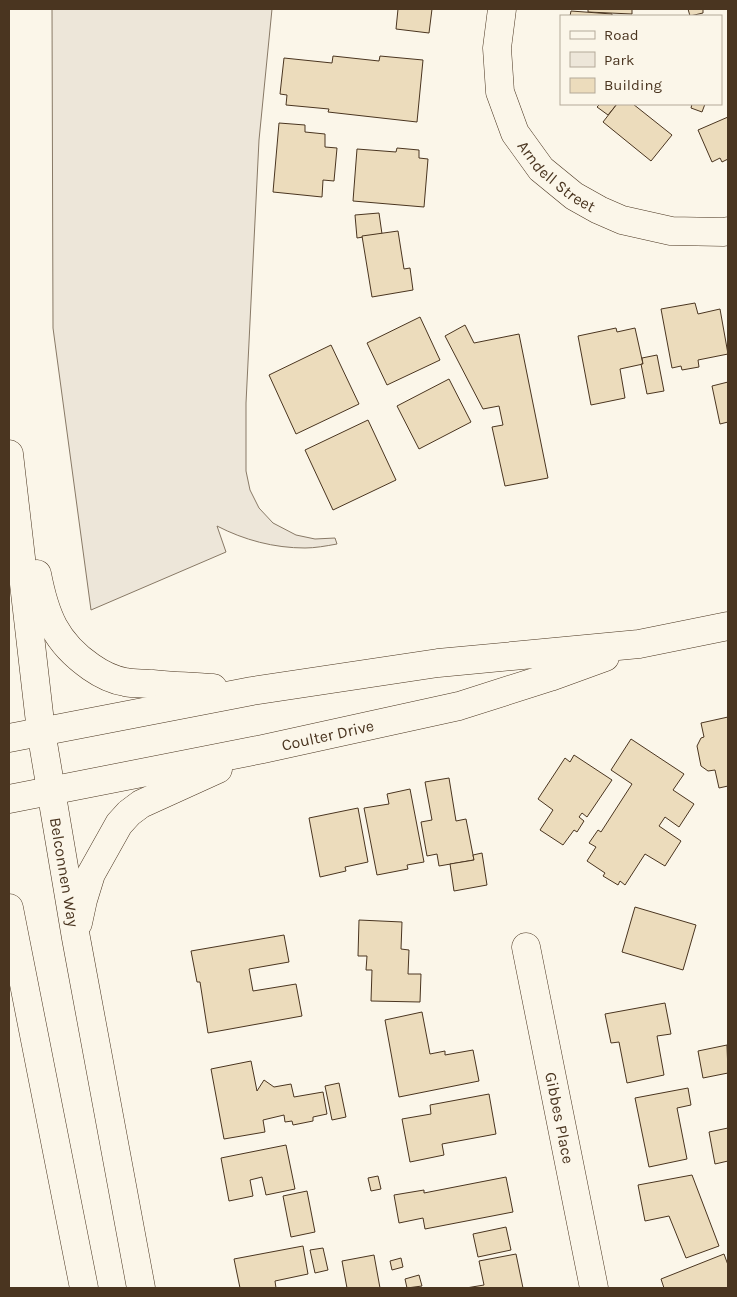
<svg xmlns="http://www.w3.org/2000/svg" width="737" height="1297" viewBox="0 0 737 1297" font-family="Karla,sans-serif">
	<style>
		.green { fill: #ede6d9; stroke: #887966 }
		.building { fill: #ecdcbc; stroke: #4a3520 }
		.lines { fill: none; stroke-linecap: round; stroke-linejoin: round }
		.minor-casing { stroke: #4a3520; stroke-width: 29 }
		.major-casing { stroke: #4a3520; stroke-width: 29 }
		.minor { stroke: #fbf6e9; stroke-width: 28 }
		.major { stroke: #fbf6e9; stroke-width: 28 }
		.labels { text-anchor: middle; stroke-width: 4; stroke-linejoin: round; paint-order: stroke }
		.street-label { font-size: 16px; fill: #4a3520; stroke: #fbf6e9 }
	</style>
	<rect width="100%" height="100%" fill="#fbf6e9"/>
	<path class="green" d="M52 9H272L259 140 246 403V471L250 490 259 508 273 523 296 535 315 539 335 538 337 544C326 546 315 548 305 548 274 548 244 540 217 526L226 552 91 610 53 328Z"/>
	<g class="building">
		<polygon points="398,9 432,9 429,33 396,29"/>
		<polygon points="588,9 632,9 632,14 588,12"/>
		<polygon points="688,9 703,9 703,13 690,16"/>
		<polygon points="571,11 612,14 612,16 570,16"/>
		<polygon points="333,56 379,61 380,56 423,60 417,122 328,112 329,109 286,105 287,95 280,94 284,58 332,63"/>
		<polygon points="600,104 617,104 608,115 597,107"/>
		<polygon points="617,104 633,104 672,135 651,161 603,122"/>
		<polygon points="692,104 705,104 702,112 691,108"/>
		<polygon points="728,117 728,159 722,162 720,158 712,162 698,130"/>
		<polygon points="279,123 305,125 305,132 325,134 325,147 337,148 334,181 323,180 322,197 273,192"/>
		<polygon points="397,148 419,150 419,158 428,159 424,207 353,201 357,149 396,152"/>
		<polygon points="379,213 382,234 357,238 355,215"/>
		<polygon points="398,231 404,269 410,268 413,290 372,297 362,236"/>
		<polygon points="695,303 698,314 720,309 728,354 698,360 699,367 682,370 681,366 672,368 661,309"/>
		<polygon points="420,317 440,360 387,385 367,343"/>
		<polygon points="465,325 474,343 519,334 548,478 505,486 492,427 503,425 499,406 483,409 445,336"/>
		<polygon points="616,328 617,332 635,328 643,364 620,369 625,398 591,405 578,336"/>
		<polygon points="331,345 359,404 296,434 269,375"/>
		<polygon points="657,355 664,391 647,394 641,364 643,364 642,358"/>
		<polygon points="449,379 471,422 419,449 397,406"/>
		<polygon points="728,382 728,422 720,424 712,386"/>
		<polygon points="368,420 396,480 333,510 305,450"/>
		<polygon points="728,717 728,786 719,788 715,770 708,771 701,766 697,746 701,738 704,737 701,723"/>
		<polygon points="631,739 684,774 673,790 694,804 679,827 665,817 659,826 681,841 665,866 645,854 625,885 620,881 618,885 603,876 605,873 587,861 596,847 589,843 598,830 601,832 632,784 611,770"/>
		<polygon points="574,755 612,780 587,817 582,813 579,817 584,821 577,832 574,830 563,845 540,830 553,810 538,799 565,758 570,762"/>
		<polygon points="449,778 456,821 466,819 474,860 439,866 437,854 427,856 421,822 432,820 425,782"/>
		<polygon points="410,789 424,862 407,865 408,869 377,875 364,808 389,804 387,794"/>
		<polygon points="358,808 368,862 345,867 346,871 320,877 309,818"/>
		<polygon points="482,853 487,885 454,891 450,864 474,860 473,855"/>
		<polygon points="635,907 696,925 683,970 622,952"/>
		<polygon points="359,920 402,922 401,949 409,950 408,974 421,974 420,1002 371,1001 372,970 366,970 367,956 358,956"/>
		<polygon points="284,935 289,962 249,969 253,991 296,984 302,1016 208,1033 200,982 197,982 191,951"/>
		<polygon points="665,1003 671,1034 657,1036 664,1075 627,1083 619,1042 611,1043 605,1014"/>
		<polygon points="422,1012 430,1054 445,1051 445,1055 473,1050 479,1081 399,1097 385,1020"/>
		<polygon points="727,1045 728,1073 703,1078 698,1051"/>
		<polygon points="251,1061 257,1091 264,1080 274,1087 291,1084 294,1097 323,1092 327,1114 313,1117 313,1121 293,1125 292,1121 285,1122 284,1115 263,1120 265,1132 224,1139 211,1069"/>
		<polygon points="339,1083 346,1117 332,1120 325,1086"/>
		<polygon points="688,1088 691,1105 677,1108 687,1159 649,1167 635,1098"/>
		<polygon points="489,1094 496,1134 442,1144 444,1155 410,1162 402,1119 431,1114 430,1105"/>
		<polygon points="728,1128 728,1161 715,1164 709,1132"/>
		<polygon points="286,1145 295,1189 266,1195 262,1177 250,1180 253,1196 229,1201 221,1158"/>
		<polygon points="692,1175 719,1246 686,1258 669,1216 645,1221 638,1185"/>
		<polygon points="378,1176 381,1189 371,1191 368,1178"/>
		<polygon points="506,1177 513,1212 425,1229 423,1218 399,1223 394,1195 424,1190 424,1193"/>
		<polygon points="307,1191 315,1232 291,1237 283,1196"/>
		<polygon points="506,1227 511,1250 478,1257 473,1234"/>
		<polygon points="303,1246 308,1274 275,1281 276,1288 240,1288 234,1259"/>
		<polygon points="323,1248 328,1270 315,1273 310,1250"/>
		<polygon points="516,1254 523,1288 466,1288 484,1285 479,1261"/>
		<polygon points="724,1254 728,1265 728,1288 664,1288 661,1279"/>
		<polygon points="374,1255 380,1288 347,1288 342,1261"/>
		<polygon points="401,1258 403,1267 392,1270 390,1261"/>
		<polygon points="419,1275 422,1286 407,1288 405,1279"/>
	</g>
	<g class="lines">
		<defs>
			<g id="minor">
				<path id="s1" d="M502 9 497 48 500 92 515 133 541 169 574 196 599 210 622 220 671 231 724 232 728 231"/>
				<path id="s2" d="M526 947 594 1288"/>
			</g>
			<g id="major">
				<path id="s3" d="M9 454 41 731 76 938 141 1288"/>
				<path d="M37 574C45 615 55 642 91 667 101 674 113 680 125 682 134 684 143 683 152 684 172 686 193 687 213 688"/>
				<polyline points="9,738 252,691 438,663 639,644 728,626"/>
				<path id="s4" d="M9 799 263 749 459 706 550 677 605 657"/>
				<polyline points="9,908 84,1288"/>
				<polyline points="78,923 83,900 91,874 119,824 129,813 141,804 218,769"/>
			</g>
		</defs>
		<use href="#minor" class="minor-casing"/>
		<use href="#major" class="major-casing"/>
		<use href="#minor" class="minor"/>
		<use href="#major" class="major"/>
	</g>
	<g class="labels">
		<g class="street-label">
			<text dy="6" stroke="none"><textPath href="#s1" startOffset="188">Arndell Street</textPath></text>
			<text dy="6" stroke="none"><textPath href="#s4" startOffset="325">Coulter Drive</textPath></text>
			<text dy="6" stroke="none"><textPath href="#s3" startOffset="422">Belconnen Way</textPath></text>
			<text dy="6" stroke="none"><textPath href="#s2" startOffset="174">Gibbes Place</textPath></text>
		</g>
	</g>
	<rect width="737" height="1297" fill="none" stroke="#4a3520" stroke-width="20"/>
	<rect x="560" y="15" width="162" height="90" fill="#fbf6e9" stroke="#b4a999"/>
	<rect x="570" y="31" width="25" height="8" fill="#fbf6e9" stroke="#b4a999"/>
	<text x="604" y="40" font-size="15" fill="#4a3520">Road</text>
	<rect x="570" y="52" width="25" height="15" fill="#ede6d9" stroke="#b4a999"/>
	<text x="604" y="65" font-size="15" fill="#4a3520">Park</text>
	<rect x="570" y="78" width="25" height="15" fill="#ecdcbc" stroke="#b4a999"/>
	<text x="604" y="90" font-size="15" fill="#4a3520">Building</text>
</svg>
